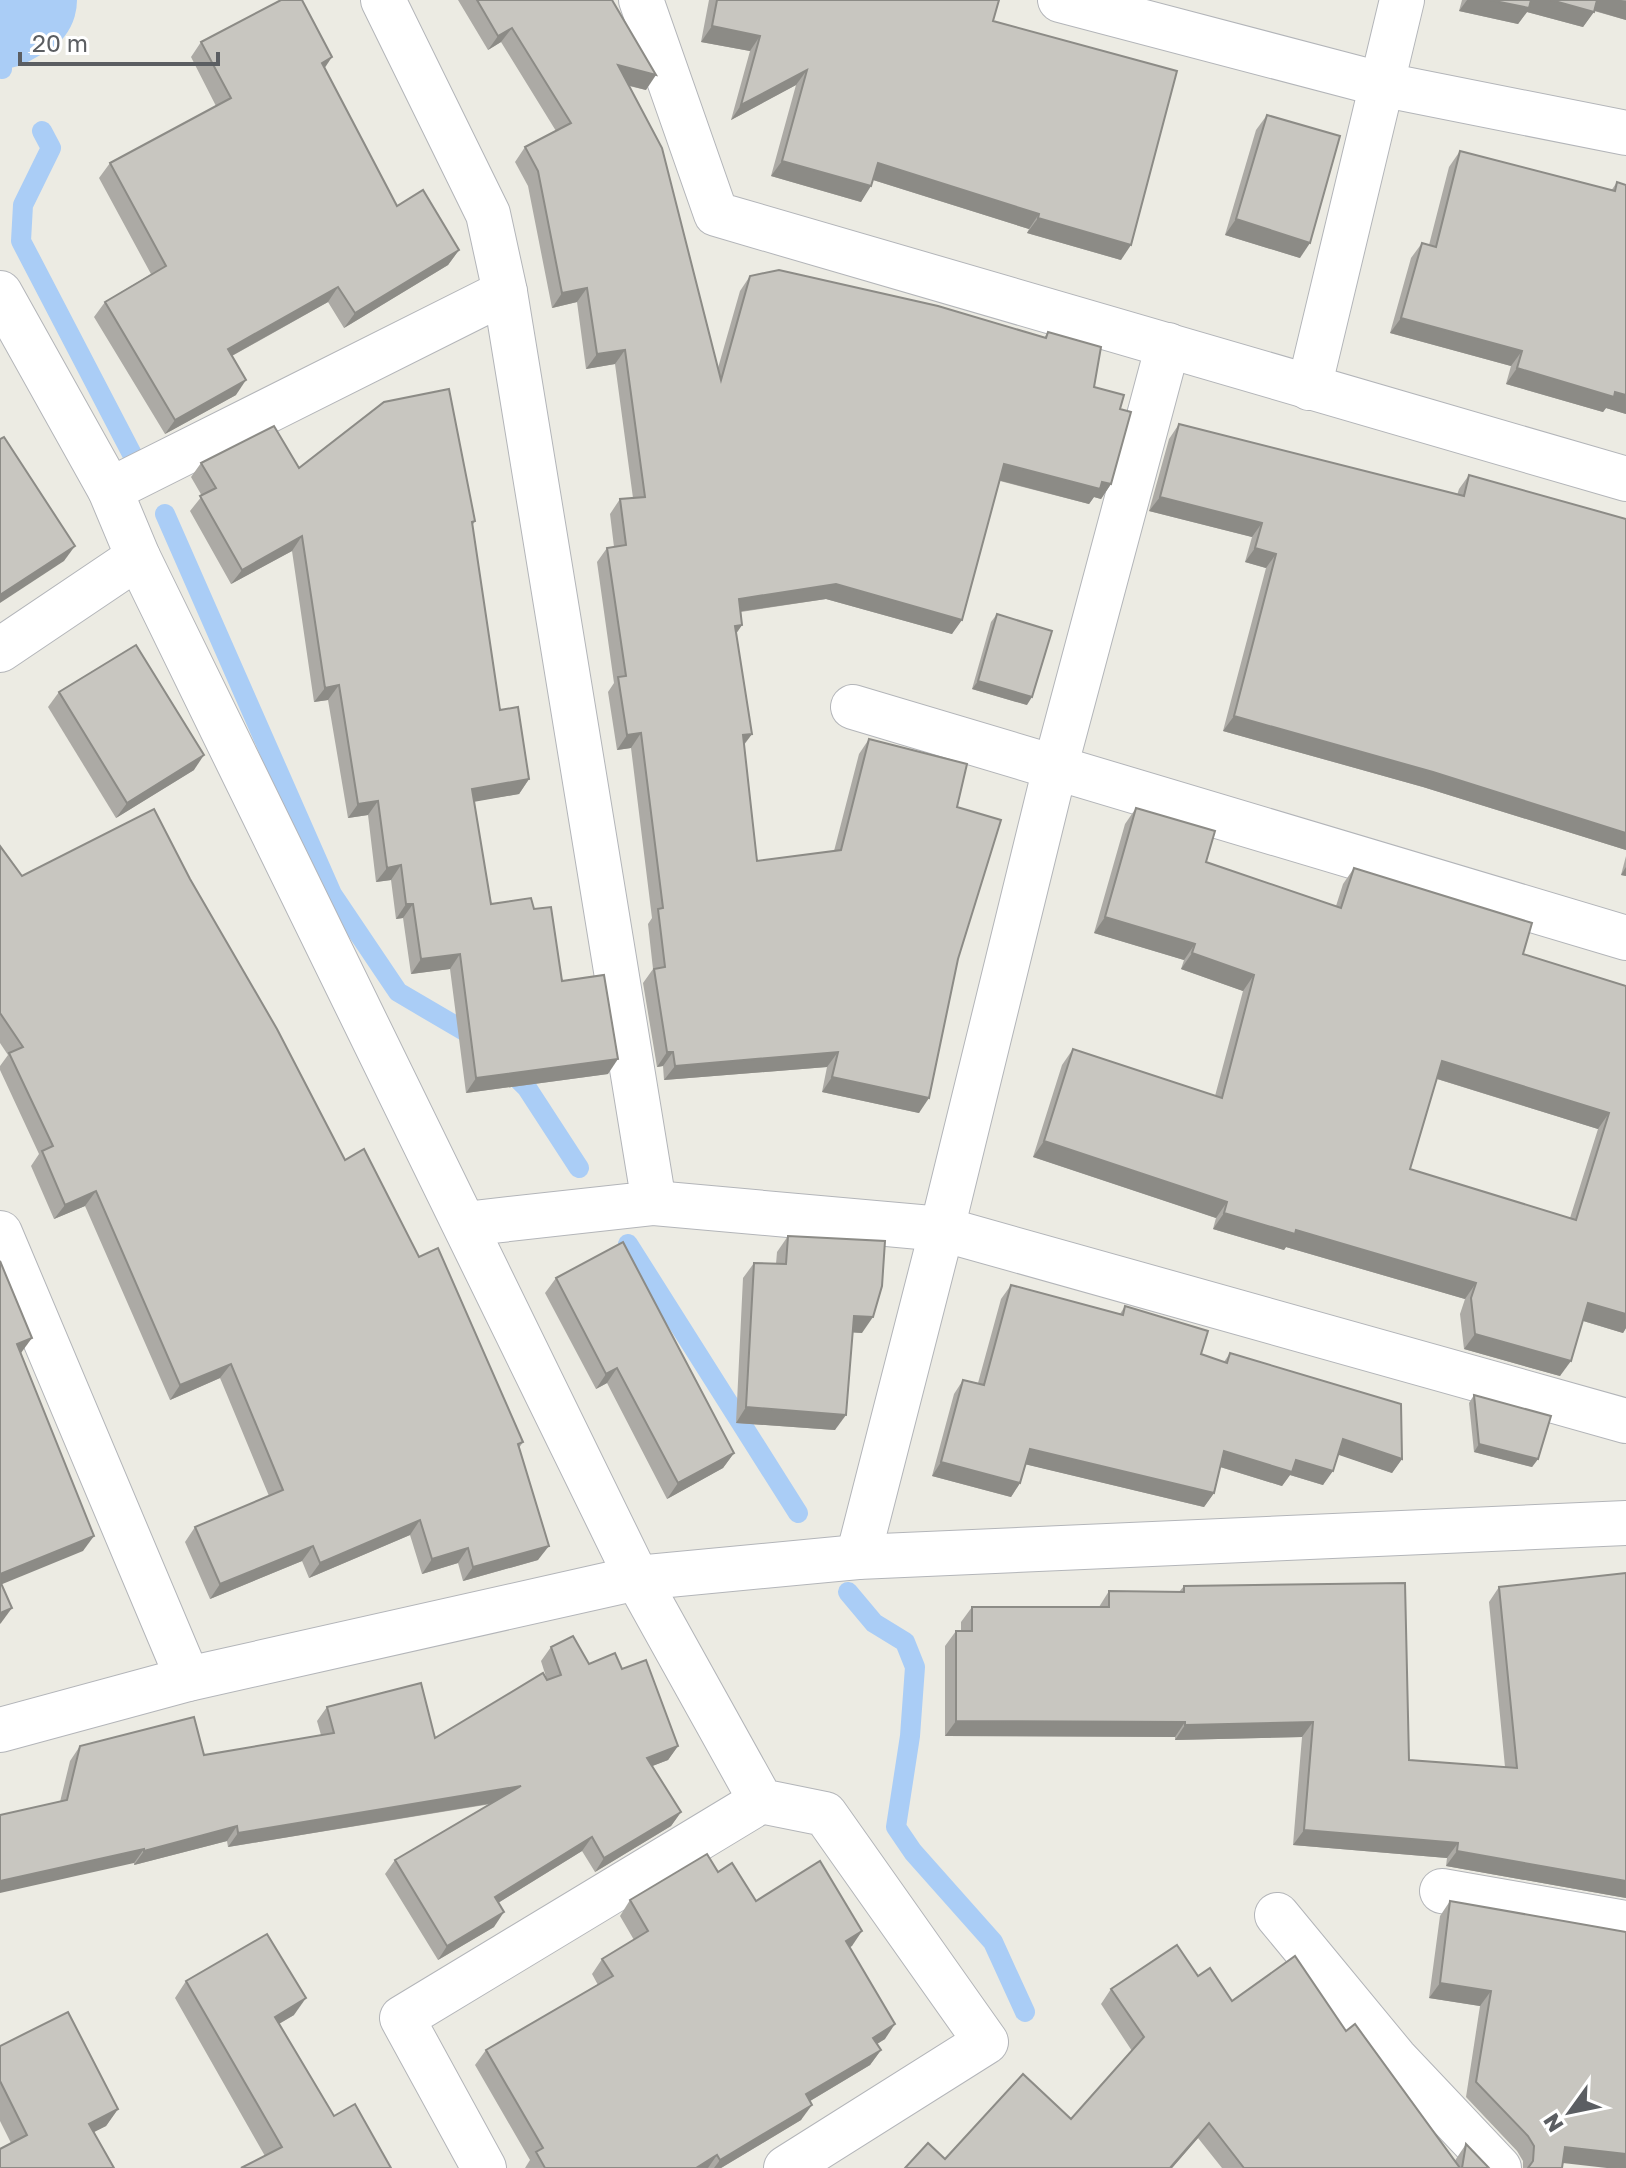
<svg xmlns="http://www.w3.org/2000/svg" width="1626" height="2168" viewBox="0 0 1626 2168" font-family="'Golos Text',sans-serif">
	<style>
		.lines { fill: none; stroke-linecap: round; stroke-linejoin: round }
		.stream { stroke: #aacdf6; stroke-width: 20 }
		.river { stroke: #aacdf6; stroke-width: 118 }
		.minor-casing { stroke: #b3b5b9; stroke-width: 46 }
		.minor { stroke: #fff; stroke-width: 44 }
		.wall { fill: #acaaa5; fill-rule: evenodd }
		.shaded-wall { fill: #8c8b86 }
		.building { fill: #c8c6c0; stroke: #8c8b86; stroke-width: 2; fill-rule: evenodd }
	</style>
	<rect width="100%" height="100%" fill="#ecebe3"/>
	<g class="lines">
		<g class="stream">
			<polyline points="0,65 2,69"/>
			<polyline points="42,131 51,148 23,205 21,241 133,456"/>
			<polyline points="165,514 332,894 398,992 478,1039"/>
			<polyline points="507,1068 527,1088 579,1168"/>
			<polyline points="628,1244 798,1513"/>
			<polyline points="848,1592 874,1623 905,1642 915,1667 910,1736 896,1827 913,1852 993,1942 1025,2012"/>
		</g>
		<polyline class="river" points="0,10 18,0"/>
		<defs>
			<g id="minor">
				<polyline points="383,0 488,214 505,292 654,1203 465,1224"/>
				<polyline points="641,0 716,214 1626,479"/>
				<polyline points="1060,0 1380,84 1626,133"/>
				<polyline points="0,293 110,490 138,557 637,1578 761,1801 825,1814 986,2042 786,2168"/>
				<polyline points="1309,388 1402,0"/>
				<polyline points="110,490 505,292"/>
				<polyline points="0,650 138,557"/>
				<polyline points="853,707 1626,938"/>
				<polyline points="654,1203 942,1229 1626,1421"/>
				<polyline points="0,1233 188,1679"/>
				<polyline points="858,1557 942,1229 1055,768 1168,345"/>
				<polyline points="0,1730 188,1679 637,1578 858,1557 1626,1523"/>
				<polyline points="1442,1891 1626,1923"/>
				<polyline points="1277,1915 1395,2058 1499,2168"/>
				<polyline points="484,2168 402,2018 761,1801"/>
			</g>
		</defs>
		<use href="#minor" class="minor-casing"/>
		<use href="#minor" class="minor"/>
	</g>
	<g class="wall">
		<polygon points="458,0 612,0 646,90 629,86 718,368 740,291 750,276 1044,338 1048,332 1094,387 1120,409 1111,484 1101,499 1094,497 1089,504 1000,481 952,634 826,599 741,612 742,625 736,634 752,734 744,745 757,861 834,851 859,754 869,739 957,807 958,959 919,1113 822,1092 827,1067 664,1080 663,1066 657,1067 643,983 653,969 648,924 652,918 631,748 617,750 608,692 614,683 597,562 607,548 614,547 610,514 620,499 633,498 615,364 586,369 577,302 552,308 528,186 515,162 525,147 556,131 501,42 488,50"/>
		<polygon points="709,0 999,0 993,21 1121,260 1027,233 1029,229 873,180 861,202 771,176 796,85 731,120 750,51 701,42"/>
		<polygon points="1462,0 1626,0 1626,20 1594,11 1583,27 1527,12 1518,24 1459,11"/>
		<polygon points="201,42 324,68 397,206 459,250 448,265 344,328 328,302 232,356 236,395 165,434 94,317 105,302 151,274 99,178 110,163 216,106 191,57"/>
		<polygon points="1267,115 1300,258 1225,235 1256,130"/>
		<polygon points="1460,151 1611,191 1617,182 1626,185 1626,414 1606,408 1603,412 1506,384 1511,366 1390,333 1411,258 1422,243 1429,245 1449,167"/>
		<polygon points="1179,424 1457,495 1459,489 1469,475 1626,519 1626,850 1423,787 1223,731 1266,568 1245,562 1252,537 1149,511 1169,439"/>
		<polygon points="201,463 299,468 475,521 472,526 500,710 529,779 519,794 474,801 491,904 534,909 562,981 608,1074 466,1093 450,969 411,974 403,918 396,919 391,880 376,882 368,815 348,818 328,700 314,702 292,551 231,584 190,511 202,496 191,477"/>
		<polygon points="997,614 1027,705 972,689 991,622"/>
		<polygon points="59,692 194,770 116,818 48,707"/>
		<path d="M1136 808 1206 862 1336 906 1343 884 1354 868 1523 954 1626 986V1328L1623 1333 1583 1321 1560 1376 1464 1349 1460 1314 1465 1299 1286 1247 1284 1250 1213 1229 1216 1218 1033 1157 1062 1065 1073 1049 1215 1096 1243 991 1181 969 1184 960 1094 933 1125 824ZM1437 1079 1598 1129 1570 1218 1410 1169Z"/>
		<polygon points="0,846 22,876 190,879 345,1160 419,1257 523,1442 519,1448 538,1560 463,1581 458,1563 422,1574 410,1535 309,1578 302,1561 210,1599 185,1542 195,1527 269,1496 220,1378 170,1400 85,1206 54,1219 31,1166 39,1154 0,1070 0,1066 8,1055 0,1043"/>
		<polygon points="1626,856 1626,876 1621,875"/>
		<polygon points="788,1236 862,1333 853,1332 835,1430 736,1423 743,1278 754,1263 776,1264 777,1252"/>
		<polygon points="556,1278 734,1453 723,1468 667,1499 607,1383 596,1389 545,1293"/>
		<polygon points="1011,1285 1120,1314 1125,1306 1201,1354 1224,1362 1230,1353 1402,1459 1392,1473 1338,1454 1323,1485 1290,1475 1282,1486 1220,1467 1214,1493 1204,1507 1025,1464 1020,1483 1011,1497 932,1476 954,1394 963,1380 978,1383 1001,1299"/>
		<polygon points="1474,1395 1538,1459 1532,1467 1474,1452 1469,1403"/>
		<polygon points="1626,1573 1626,1898 1446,1866 1447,1858 1293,1845 1302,1737 1175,1740 1175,1737 945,1736 945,1646 956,1631 961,1631 961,1622 972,1607 1099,1607 1109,1591 1179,1592 1184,1586 1409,1760 1505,1767 1489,1602 1499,1587"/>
		<polygon points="551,1647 589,1664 622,1669 678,1746 668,1760 652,1766 681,1812 671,1826 595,1872 582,1851 498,1903 494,1927 438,1960 385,1874 395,1860 491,1804 228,1847 227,1841 134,1865 134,1863 60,1802 70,1761 80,1746 204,1755 321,1735 317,1721 327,1707 435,1738 547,1680 541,1661"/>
		<polygon points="718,1872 756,1901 862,1931 850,1947 885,2039 877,2044 881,2050 870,2065 810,2101 801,2120 721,2168 525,2168 530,2160 475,2065 486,2050 598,1985 592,1974 602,1959 634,1940 620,1916 630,1900"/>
		<polygon points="1450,1901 1626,1932 1562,2168 1523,2168 1523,2161 1517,2151 1466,2097 1480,2006 1429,1998 1440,1916"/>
		<polygon points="1198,1976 1232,2001 1346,2031 1455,2161 1456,2159 1466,2144 1489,2168 1222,2168 1198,2138 1172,2168 905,2168 945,2159 1071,2119 1132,2051 1101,2004 1111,1989"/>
		<polygon points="186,1981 294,2015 279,2024 334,2116 391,2168 265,2156 175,1998"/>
		<polygon points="0,2046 118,2109 106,2126 94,2132 11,2143 0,2121"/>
	</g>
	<g class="shaded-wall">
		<polygon points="1467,0 1551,0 1594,12 1583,27 1527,12 1518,24 1459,11"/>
		<polygon points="1595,0 1621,0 1626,1 1626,20 1589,9"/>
		<polygon points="712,26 760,36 750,51 701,42"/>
		<polygon points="512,28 501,42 488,50 498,36"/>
		<polygon points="332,57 322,72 322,63"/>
		<polygon points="618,65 656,75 646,90 608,80"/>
		<polygon points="807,70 796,85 731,120 741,105"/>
		<polygon points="782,161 871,186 861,202 771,176"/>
		<polygon points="878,163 1039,214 1029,229 867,178"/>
		<polygon points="1038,218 1131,245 1121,260 1027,233"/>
		<polygon points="1236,219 1310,243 1300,258 1225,235"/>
		<polygon points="459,250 448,265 344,328 355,313"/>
		<polygon points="338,287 328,302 217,364 228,349"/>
		<polygon points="587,288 577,302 552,308 562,293"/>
		<polygon points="1401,318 1522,351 1511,366 1390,333"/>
		<polygon points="625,350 615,364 586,369 597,354"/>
		<polygon points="1517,368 1626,395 1626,414 1606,408 1603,412 1506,384"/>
		<polygon points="246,380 236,395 165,434 175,420"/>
		<polygon points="1004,464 1102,482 1111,484 1101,499 1094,497 1089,504 994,479"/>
		<polygon points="1160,497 1262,523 1252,537 1149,511"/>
		<polygon points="302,536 292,551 231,584 242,570"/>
		<polygon points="75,546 64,561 0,603 0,595"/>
		<polygon points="1255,548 1276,554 1266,568 1245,562"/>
		<polygon points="836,584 962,620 952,634 826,599 729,613 739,599"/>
		<polygon points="742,625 732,639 735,626"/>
		<polygon points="978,681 1032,697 1027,705 972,689"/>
		<polygon points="339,685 328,700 314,702 325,688"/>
		<polygon points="1234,716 1433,772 1626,833 1626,850 1423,787 1223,731"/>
		<polygon points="641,733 631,748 617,750 627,735"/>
		<polygon points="752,734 741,748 743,735"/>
		<polygon points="204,755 194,770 116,818 127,803"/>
		<polygon points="529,779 519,794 462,804 472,789"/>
		<polygon points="378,801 368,815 348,818 358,804"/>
		<polygon points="401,865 391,880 376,882 387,868"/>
		<polygon points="1626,867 1626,876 1621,875"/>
		<polygon points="406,904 413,904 403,918 396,919"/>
		<polygon points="1105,917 1195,944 1184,960 1094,933"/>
		<polygon points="1192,953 1254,975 1243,991 1181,969"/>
		<polygon points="460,954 450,969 411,974 421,959"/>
		<polygon points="667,1052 673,1052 663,1066 657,1067"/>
		<polygon points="838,1052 827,1067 664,1080 675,1066"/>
		<polygon points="618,1059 608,1074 466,1093 476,1078"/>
		<polygon points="1442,1061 1609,1113 1598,1129 1431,1077"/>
		<polygon points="832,1077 929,1098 919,1113 822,1092"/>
		<polygon points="1044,1141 1227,1202 1216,1218 1033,1157"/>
		<polygon points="96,1191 85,1206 54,1219 65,1205"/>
		<polygon points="1224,1213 1296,1230 1476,1283 1465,1299 1286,1247 1284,1250 1213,1229"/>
		<polygon points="1588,1303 1626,1314 1626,1328 1623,1333 1577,1319"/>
		<polygon points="854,1316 873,1317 862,1333 843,1332"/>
		<polygon points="1475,1334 1571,1361 1560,1376 1464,1349"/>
		<polygon points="32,1338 21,1353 6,1360 17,1344"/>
		<polygon points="231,1364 220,1378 170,1400 180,1385"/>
		<polygon points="617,1368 607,1383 596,1389 606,1374"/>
		<polygon points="746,1407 846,1415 835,1430 736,1423"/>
		<polygon points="1343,1439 1402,1459 1392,1473 1333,1453"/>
		<polygon points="1479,1444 1538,1459 1532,1467 1474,1452"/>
		<polygon points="1030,1449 1214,1493 1204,1507 1020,1463"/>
		<polygon points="1224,1451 1296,1460 1333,1471 1323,1485 1290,1475 1282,1486 1214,1465"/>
		<polygon points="734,1453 723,1468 667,1499 678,1483"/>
		<polygon points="941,1462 1020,1483 1011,1497 932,1476"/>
		<polygon points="420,1520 410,1535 309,1578 320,1563"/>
		<polygon points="94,1536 83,1551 0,1585 0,1574"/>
		<polygon points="313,1546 302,1561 210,1599 220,1584"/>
		<polygon points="549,1546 538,1560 463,1581 473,1567"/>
		<polygon points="468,1548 458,1563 422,1574 432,1559"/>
		<polygon points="12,1608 1,1623 0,1624 0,1613"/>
		<polygon points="956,1721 1185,1722 1175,1737 945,1736"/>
		<polygon points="1313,1722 1302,1737 1175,1740 1185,1725"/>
		<polygon points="678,1746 668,1760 637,1772 647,1758"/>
		<polygon points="521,1786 511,1800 228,1847 238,1833"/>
		<polygon points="681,1812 671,1826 595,1872 604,1858"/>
		<polygon points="237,1826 227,1841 134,1865 144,1851"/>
		<polygon points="1304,1830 1458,1843 1447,1858 1293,1845"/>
		<polygon points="592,1837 582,1851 485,1911 495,1897"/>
		<polygon points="144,1849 134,1863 0,1893 0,1881"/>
		<polygon points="1457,1851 1626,1881 1626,1898 1446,1866"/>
		<polygon points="504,1912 494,1927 438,1960 447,1946"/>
		<polygon points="862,1931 852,1946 836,1956 846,1941"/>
		<polygon points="1440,1983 1491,1991 1480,2006 1429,1998"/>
		<polygon points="306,1998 294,2015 263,2033 275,2017"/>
		<polygon points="895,2024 885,2039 862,2053 873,2038"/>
		<polygon points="881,2050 870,2065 795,2110 806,2094"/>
		<polygon points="812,2105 801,2120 721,2168 714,2168 720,2160"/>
		<polygon points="118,2109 106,2126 78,2140 89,2124"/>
		<polygon points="1209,2123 1198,2138 1172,2168 1170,2168"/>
		<polygon points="1565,2147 1626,2154 1626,2168 1607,2168 1554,2162"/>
		<polygon points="717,2155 708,2168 696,2168"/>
	</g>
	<g class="building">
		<polygon points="281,0 302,0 332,57 322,63 397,206 423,190 459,250 355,313 338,287 228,349 246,380 175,420 105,302 166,266 110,163 231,98 201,42"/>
		<polygon points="477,0 612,0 656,75 618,65 662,148 721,380 750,276 779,270 938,306 1046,338 1048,332 1101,347 1094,387 1124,395 1120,409 1131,412 1111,484 1102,482 1100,489 1004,464 962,620 836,584 739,599 742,625 735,626 752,734 743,735 757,861 841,850 869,739 967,764 957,807 1001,820 958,959 929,1098 832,1077 838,1052 675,1066 673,1052 667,1052 654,969 665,967 658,909 663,908 641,733 627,735 618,677 626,676 607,548 626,545 620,499 645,497 625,350 597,354 587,288 562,293 538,171 525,147 571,123 512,28 498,36"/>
		<polygon points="717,0 999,0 993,21 1177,71 1131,245 1038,218 1039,214 878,163 871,186 782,161 807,70 741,105 760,36 712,26"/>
		<polygon points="1490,0 1531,0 1529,8"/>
		<polygon points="1551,0 1597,0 1594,12"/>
		<polygon points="1267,115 1340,136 1310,243 1236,219"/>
		<polygon points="1460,151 1615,191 1617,182 1626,185 1626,395 1615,392 1614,397 1517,368 1522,351 1401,318 1422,243 1436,247"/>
		<polygon points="449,389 475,521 472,522 500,710 518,707 529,779 472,789 491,904 531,898 534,909 551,907 562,981 604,975 618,1059 476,1078 460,954 421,959 413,904 406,904 401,865 387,868 378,801 358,804 339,685 325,688 302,536 242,570 200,496 216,488 201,463 274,426 299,468 384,402"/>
		<polygon points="1179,424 1464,496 1469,475 1626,519 1626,833 1433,772 1234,716 1276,554 1255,548 1262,523 1160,497"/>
		<polygon points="4,437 75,546 0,595 0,439"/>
		<polygon points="997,614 1052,631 1032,697 978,681"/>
		<polygon points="136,645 204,755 127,803 59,692"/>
		<path d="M1136 808 1215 831 1206 862 1341 908 1354 868 1532 923 1523 954 1626 986V1314L1588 1303 1571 1361 1475 1334 1471 1298 1476 1283 1296 1230 1295 1234 1224 1213 1227 1202 1044 1141 1073 1049 1222 1098 1254 975 1192 953 1195 944 1105 917ZM1442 1061 1609 1113 1576 1220 1410 1169Z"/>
		<polygon points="154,809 190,879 277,1029 345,1160 364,1149 419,1257 438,1248 523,1442 518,1444 549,1546 473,1567 468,1548 432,1559 420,1520 320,1563 313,1546 220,1584 195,1527 283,1490 231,1364 180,1385 96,1191 65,1205 42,1151 53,1146 9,1053 23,1047 0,1013 0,846 22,876"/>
		<polygon points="788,1236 885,1241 882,1286 873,1317 854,1316 846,1415 746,1407 754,1263 786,1264"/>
		<polygon points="623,1242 734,1453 678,1483 617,1368 606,1374 556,1278"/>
		<polygon points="0,1261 32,1338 17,1344 94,1536 0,1574"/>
		<polygon points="1011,1285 1123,1315 1125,1306 1208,1331 1201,1354 1227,1363 1230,1353 1401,1404 1402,1459 1343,1439 1333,1471 1296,1460 1292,1472 1224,1451 1214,1493 1030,1449 1020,1483 941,1462 963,1380 984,1385"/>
		<polygon points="1474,1395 1551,1416 1538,1459 1479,1444"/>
		<polygon points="1626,1573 1626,1881 1457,1851 1458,1843 1304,1830 1313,1722 1185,1725 1185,1722 956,1721 956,1631 972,1631 972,1607 1109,1607 1109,1591 1184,1592 1184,1586 1405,1583 1409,1760 1517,1768 1499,1587"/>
		<polygon points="0,1581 12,1608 0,1613"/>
		<polygon points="573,1636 589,1664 615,1653 622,1669 646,1660 678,1746 647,1758 681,1812 604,1858 592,1837 495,1897 504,1912 447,1946 395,1860 521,1786 238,1833 237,1826 144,1851 144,1849 0,1881 0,1815 67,1800 80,1746 194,1717 204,1755 334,1733 327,1707 421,1683 435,1738 543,1673 547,1680 561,1675 551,1647"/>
		<polygon points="707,1854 718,1872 732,1863 756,1901 820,1861 862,1931 846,1941 895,2024 873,2038 881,2050 806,2094 812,2105 720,2160 717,2155 696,2168 545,2168 536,2152 543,2148 486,2050 613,1976 602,1959 648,1931 630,1900"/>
		<polygon points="1450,1901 1626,1932 1626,2154 1565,2147 1562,2168 1528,2168 1533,2161 1534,2146 1528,2136 1476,2082 1491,1991 1440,1983"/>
		<polygon points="267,1934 306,1998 275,2017 334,2116 355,2104 391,2168 241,2168 282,2147 186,1981"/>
		<polygon points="1177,1945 1198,1976 1210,1968 1232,2001 1295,1956 1346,2031 1355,2024 1460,2168 1244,2168 1209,2123 1170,2168 905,2168 928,2143 945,2159 1023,2074 1071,2119 1144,2037 1111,1989"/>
		<polygon points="68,2012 118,2109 89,2124 114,2168 0,2168 0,2149 27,2135 0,2081 0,2046"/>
		<polygon points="1466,2144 1489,2168 1462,2168"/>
	</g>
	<g transform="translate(1570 2112) rotate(237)" stroke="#ffffff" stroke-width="6" paint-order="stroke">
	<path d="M0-6L14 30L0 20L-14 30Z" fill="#5b5e62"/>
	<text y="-12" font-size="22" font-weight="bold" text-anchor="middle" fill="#5b5e62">N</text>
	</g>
	<path d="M20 52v12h198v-12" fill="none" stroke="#5b5e62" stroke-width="4"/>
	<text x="32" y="52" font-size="24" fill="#5b5e62" stroke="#ffffff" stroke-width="6" paint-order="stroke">20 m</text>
</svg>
